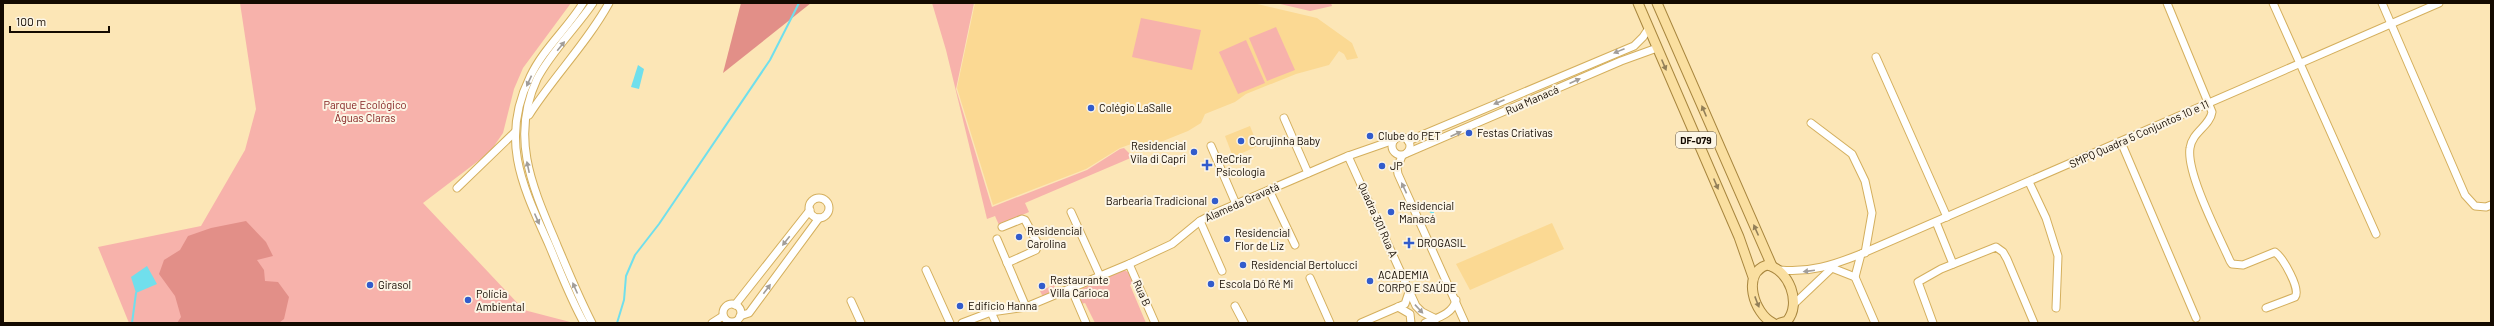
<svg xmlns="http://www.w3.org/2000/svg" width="2494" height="326" viewBox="0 0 2494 326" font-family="Barlow,sans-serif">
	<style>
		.built { fill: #fbd993 }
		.green { fill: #f7b2ab }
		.forest { fill: #e28f88 }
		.water { fill: #70dfec }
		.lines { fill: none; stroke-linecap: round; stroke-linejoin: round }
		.stream { stroke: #70dfec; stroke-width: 2 }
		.minor-casing { stroke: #d4af5d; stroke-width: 9 }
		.major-casing { stroke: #a8863e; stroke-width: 11 }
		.minor { stroke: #fff; stroke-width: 7 }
		.major { stroke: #fadfa0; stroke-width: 9 }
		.oneway { fill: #a19d99 }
		.oneway2 { fill: #927f58 }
		.poi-dot { fill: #325ccc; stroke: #fcf5e5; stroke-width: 1.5 }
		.labels { text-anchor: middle; stroke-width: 4; stroke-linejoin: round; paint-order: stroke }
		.shield { fill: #fcf5e5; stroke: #5a5045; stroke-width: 1 }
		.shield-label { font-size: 10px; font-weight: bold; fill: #140a00 }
		.street-label { font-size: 11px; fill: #140a00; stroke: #fcf5e5 }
		.park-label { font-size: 11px; fill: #832121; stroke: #fcf5e5 }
		.poi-label { font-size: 11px; fill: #140a00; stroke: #fcf5e5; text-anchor: start }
	</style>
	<rect width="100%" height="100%" fill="#fce6b6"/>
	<g class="built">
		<polygon points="975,3 1253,3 1317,18 1352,43 1358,58 1347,60 1344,54 1339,51 1329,65 1296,74 1246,94 1235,102 1205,114 1201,123 1188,131 1163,141 1150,144 1137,142 1120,148 1086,169 993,205 957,88"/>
		<polygon points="1250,126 1258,146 1233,157 1225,136"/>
		<polygon points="1552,223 1564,249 1470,290 1456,264"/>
	</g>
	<g class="green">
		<polygon points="240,3 571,3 523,68 514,89 503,133 490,152 423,203 524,310 574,323 129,323 98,247 201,226 245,150 256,109"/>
		<polygon points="932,3 974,3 956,89 992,207 1087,170 1120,149 1124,148 1133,157 1025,203 1029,212 999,225 995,216 987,219 946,50"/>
		<polygon points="1276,3 1331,3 1332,6 1310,11"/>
		<polygon points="1141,18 1201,30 1192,70 1132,57"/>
		<polygon points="1276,27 1295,70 1267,81 1249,38"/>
		<polygon points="1246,40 1265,83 1238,94 1219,52"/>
		<polygon points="1124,270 1130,273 1134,282 1130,285 1146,323 1095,323 1085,303 1081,304 1078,296 1079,290"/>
		<polygon points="1054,285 1057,292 1043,297 1040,291"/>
	</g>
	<g class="forest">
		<polygon points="741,3 811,3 723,73"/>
		<polygon points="246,221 266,242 273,256 257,260 264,270 265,281 278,282 289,297 284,319 279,323 177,323 181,317 175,296 159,274 164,260 180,250 188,236 211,228"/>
	</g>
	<g class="water">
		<polygon points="638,65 644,69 639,89 631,87"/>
		<polygon points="1428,204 1434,208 1434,215 1426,210"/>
		<polygon points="147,266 157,284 136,293 131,277"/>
	</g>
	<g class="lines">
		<g class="stream">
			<polyline points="132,323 136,293"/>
			<polyline points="617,323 624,300 626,276 635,255 659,224 770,60 799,3"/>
		</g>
		<defs>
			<g id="minor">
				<path d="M583 3C567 29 543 49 530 77 499 140 523 187 549 245 560 271 570 298 584 323"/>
				<path d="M2167 3 2212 112C2210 126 2192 132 2190 148 2186 173 2219 236 2230 261L2232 264 2243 265 2275 252C2283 258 2301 289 2295 297L2266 308"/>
				<polyline points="2273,3 2376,234"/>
				<polyline points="2382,3 2465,195 2475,206 2486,207 2491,205"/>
				<polyline points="1876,57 1947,217"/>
				<path d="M529 115C554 76 587 43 609 3"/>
				<polyline points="1284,118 1308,173"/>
				<polyline points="1811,123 1852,154 1865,181 1872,213 1865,253"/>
				<circle cx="1401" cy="146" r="9"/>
				<polyline points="1408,141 1634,46 1643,37 1649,28"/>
				<polyline points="2121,142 2196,318"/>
				<polyline points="1211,146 1236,204"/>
				<polyline points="1407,153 1621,61 1657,48"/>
				<polyline points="1348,156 1416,306 1422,312 1436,319"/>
				<polyline points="1402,156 1397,168 1398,174 1465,323"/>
				<polyline points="2029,182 2046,218 2058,256 2056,308"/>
				<polyline points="457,188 515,132"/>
				<polyline points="1269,190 1295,245"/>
				<circle cx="819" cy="208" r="10"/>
				<polyline points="1071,212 1100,276"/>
				<polyline points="1200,221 1222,271"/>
				<polyline points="1936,222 1953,264"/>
				<polyline points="1002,227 1022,219 1025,220 1038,244 1036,250 1007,263"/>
				<polyline points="997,239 1026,307"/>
				<polyline points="1129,264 1155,323"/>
				<polyline points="1832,268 1855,277 1875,323"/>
				<polyline points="926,270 950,323"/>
				<path d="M1780 270C1810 273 1833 265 1861 254L2439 3"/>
				<polyline points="1855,277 1861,254"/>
				<polyline points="1310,278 1330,323"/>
				<polyline points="1071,288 1086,323"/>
				<polyline points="851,301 861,323"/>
				<polyline points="1794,304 1834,266"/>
				<circle cx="732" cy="313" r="9"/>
				<polyline points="735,305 810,210"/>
				<polyline points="1235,306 1244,323"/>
				<polyline points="1398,307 1410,314 1411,323"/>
				<polyline points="991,312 996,323"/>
				<polyline points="740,316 749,313 819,218"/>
				<path d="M592 323C579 298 568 271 557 245 534 190 509 139 537 79 551 52 576 28 593 3"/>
				<polyline points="712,323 723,316"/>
				<polyline points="962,323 991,312 1026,307 1129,264 1172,244 1200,221 1213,214 1348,156 1394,140"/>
				<polyline points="1361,323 1405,304 1409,292"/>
				<path d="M1425 323C1437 318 1453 314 1456 300"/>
				<polyline points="1933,323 1918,282 1941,269 1996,247 2003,252 2007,259 2034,323"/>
			</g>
			<g id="major">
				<polyline points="1638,3 1739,237 1753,277"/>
				<polyline points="1657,3 1772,266"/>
				<path d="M1773 323C1754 314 1741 273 1767 265 1789 269 1802 304 1787 321L1780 323"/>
			</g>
		</defs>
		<use href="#minor" class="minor-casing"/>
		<use href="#major" class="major-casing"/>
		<use href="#minor" class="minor"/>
		<use href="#major" class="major"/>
	</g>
	<defs><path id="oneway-solid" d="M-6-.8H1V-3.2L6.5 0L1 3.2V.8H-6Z"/></defs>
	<g class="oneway">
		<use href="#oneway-solid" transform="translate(561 46) rotate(-51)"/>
		<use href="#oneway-solid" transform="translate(1619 51) rotate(158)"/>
		<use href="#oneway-solid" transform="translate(529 81) rotate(115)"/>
		<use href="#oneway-solid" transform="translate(1575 81) rotate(-24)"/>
		<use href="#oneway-solid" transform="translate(1499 102) rotate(157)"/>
		<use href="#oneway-solid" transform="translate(1456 134) rotate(-24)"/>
		<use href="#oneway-solid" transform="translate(528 167) rotate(-102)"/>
		<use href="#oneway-solid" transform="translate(1404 188) rotate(-115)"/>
		<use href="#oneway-solid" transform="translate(537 219) rotate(66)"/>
		<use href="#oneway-solid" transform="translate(786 241) rotate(128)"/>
		<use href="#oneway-solid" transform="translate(1809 271) rotate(173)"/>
		<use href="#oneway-solid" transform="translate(575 288) rotate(-114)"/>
		<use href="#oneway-solid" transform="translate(767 289) rotate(-53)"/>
		<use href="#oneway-solid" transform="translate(1419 309) rotate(47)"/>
	</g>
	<g class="oneway2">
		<use href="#oneway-solid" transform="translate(1664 65) rotate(67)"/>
		<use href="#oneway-solid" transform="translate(1704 111) rotate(-113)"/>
		<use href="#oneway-solid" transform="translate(1716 184) rotate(67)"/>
		<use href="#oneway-solid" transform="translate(1756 230) rotate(-114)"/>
		<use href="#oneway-solid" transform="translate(1757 302) rotate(69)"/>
	</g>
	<g class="poi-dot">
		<circle cx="1091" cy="108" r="4"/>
		<circle cx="1469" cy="133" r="4"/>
		<circle cx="1370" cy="136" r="4"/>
		<circle cx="1241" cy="141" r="4"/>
		<circle cx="1194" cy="152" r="4"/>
		<path d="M1205 159h4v4h4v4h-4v4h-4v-4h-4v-4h4z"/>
		<circle cx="1382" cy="166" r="4"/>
		<circle cx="1215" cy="201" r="4"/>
		<circle cx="1391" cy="212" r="4"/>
		<circle cx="1019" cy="237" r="4"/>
		<circle cx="1227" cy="239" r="4"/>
		<path d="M1407 237h4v4h4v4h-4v4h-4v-4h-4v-4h4z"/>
		<circle cx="1243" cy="265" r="4"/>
		<circle cx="1370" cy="281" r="4"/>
		<circle cx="1211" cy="284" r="4"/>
		<circle cx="370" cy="285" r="4"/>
		<circle cx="1042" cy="286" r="4"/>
		<circle cx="468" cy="300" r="4"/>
		<circle cx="960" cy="306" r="4"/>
	</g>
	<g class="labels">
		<rect class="shield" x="1676" y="132" width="40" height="16" rx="3"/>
		<g class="shield-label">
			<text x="1696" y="144">DF-079</text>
		</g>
		<g class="street-label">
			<text transform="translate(1532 100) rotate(-24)" y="4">Rua Manacá</text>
			<text transform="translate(2139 134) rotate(-24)" y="4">SMPQ Quadra 5 Conjuntos 10 e 11</text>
			<text transform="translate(1242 202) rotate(-24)" y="4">Alameda Gravatá</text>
			<text transform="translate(1378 220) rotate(66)" y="4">Quadra 301 Rua A</text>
			<text transform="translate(1142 293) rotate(66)" y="4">Rua B</text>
		</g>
		<g class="park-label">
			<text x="365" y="109">Parque Ecológico<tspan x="365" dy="13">Águas Claras</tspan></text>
		</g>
		<g class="poi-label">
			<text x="1099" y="112">Colégio LaSalle</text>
			<text x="1477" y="137">Festas Criativas</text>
			<text x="1378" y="140">Clube do PET</text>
			<text x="1249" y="145">Corujinha Baby</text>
			<text x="1186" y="150" text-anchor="end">Residencial<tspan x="1186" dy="13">Vila di Capri</tspan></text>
			<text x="1216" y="163">ReCriar<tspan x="1216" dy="13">Psicologia</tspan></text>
			<text x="1390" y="170">JP</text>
			<text x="1207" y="205" text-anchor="end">Barbearia Tradicional</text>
			<text x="1399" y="210">Residencial<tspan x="1399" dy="13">Manacá</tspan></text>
			<text x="1027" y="235">Residencial<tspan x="1027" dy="13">Carolina</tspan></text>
			<text x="1235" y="237">Residencial<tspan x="1235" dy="13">Flor de Liz</tspan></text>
			<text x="1417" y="247">DROGASIL</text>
			<text x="1251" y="269">Residencial Bertolucci</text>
			<text x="1378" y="279">ACADEMIA<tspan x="1378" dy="13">CORPO E SAÚDE</tspan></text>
			<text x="1050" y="284">Restaurante<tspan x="1050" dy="13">Villa Carioca</tspan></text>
			<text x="1219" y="288">Escola Dó Ré Mi</text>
			<text x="378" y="289">Girasol</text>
			<text x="476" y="298">Polícia<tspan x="476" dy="13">Ambiental</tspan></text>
			<text x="968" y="310">Edificio Hanna</text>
		</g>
	</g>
	<rect width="2494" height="326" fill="none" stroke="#140a00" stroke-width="8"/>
	<path d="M10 26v6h99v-6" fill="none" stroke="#140a00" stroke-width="2"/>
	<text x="16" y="26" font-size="12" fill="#140a00" stroke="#fcf5e5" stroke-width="3" paint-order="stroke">100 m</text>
</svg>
